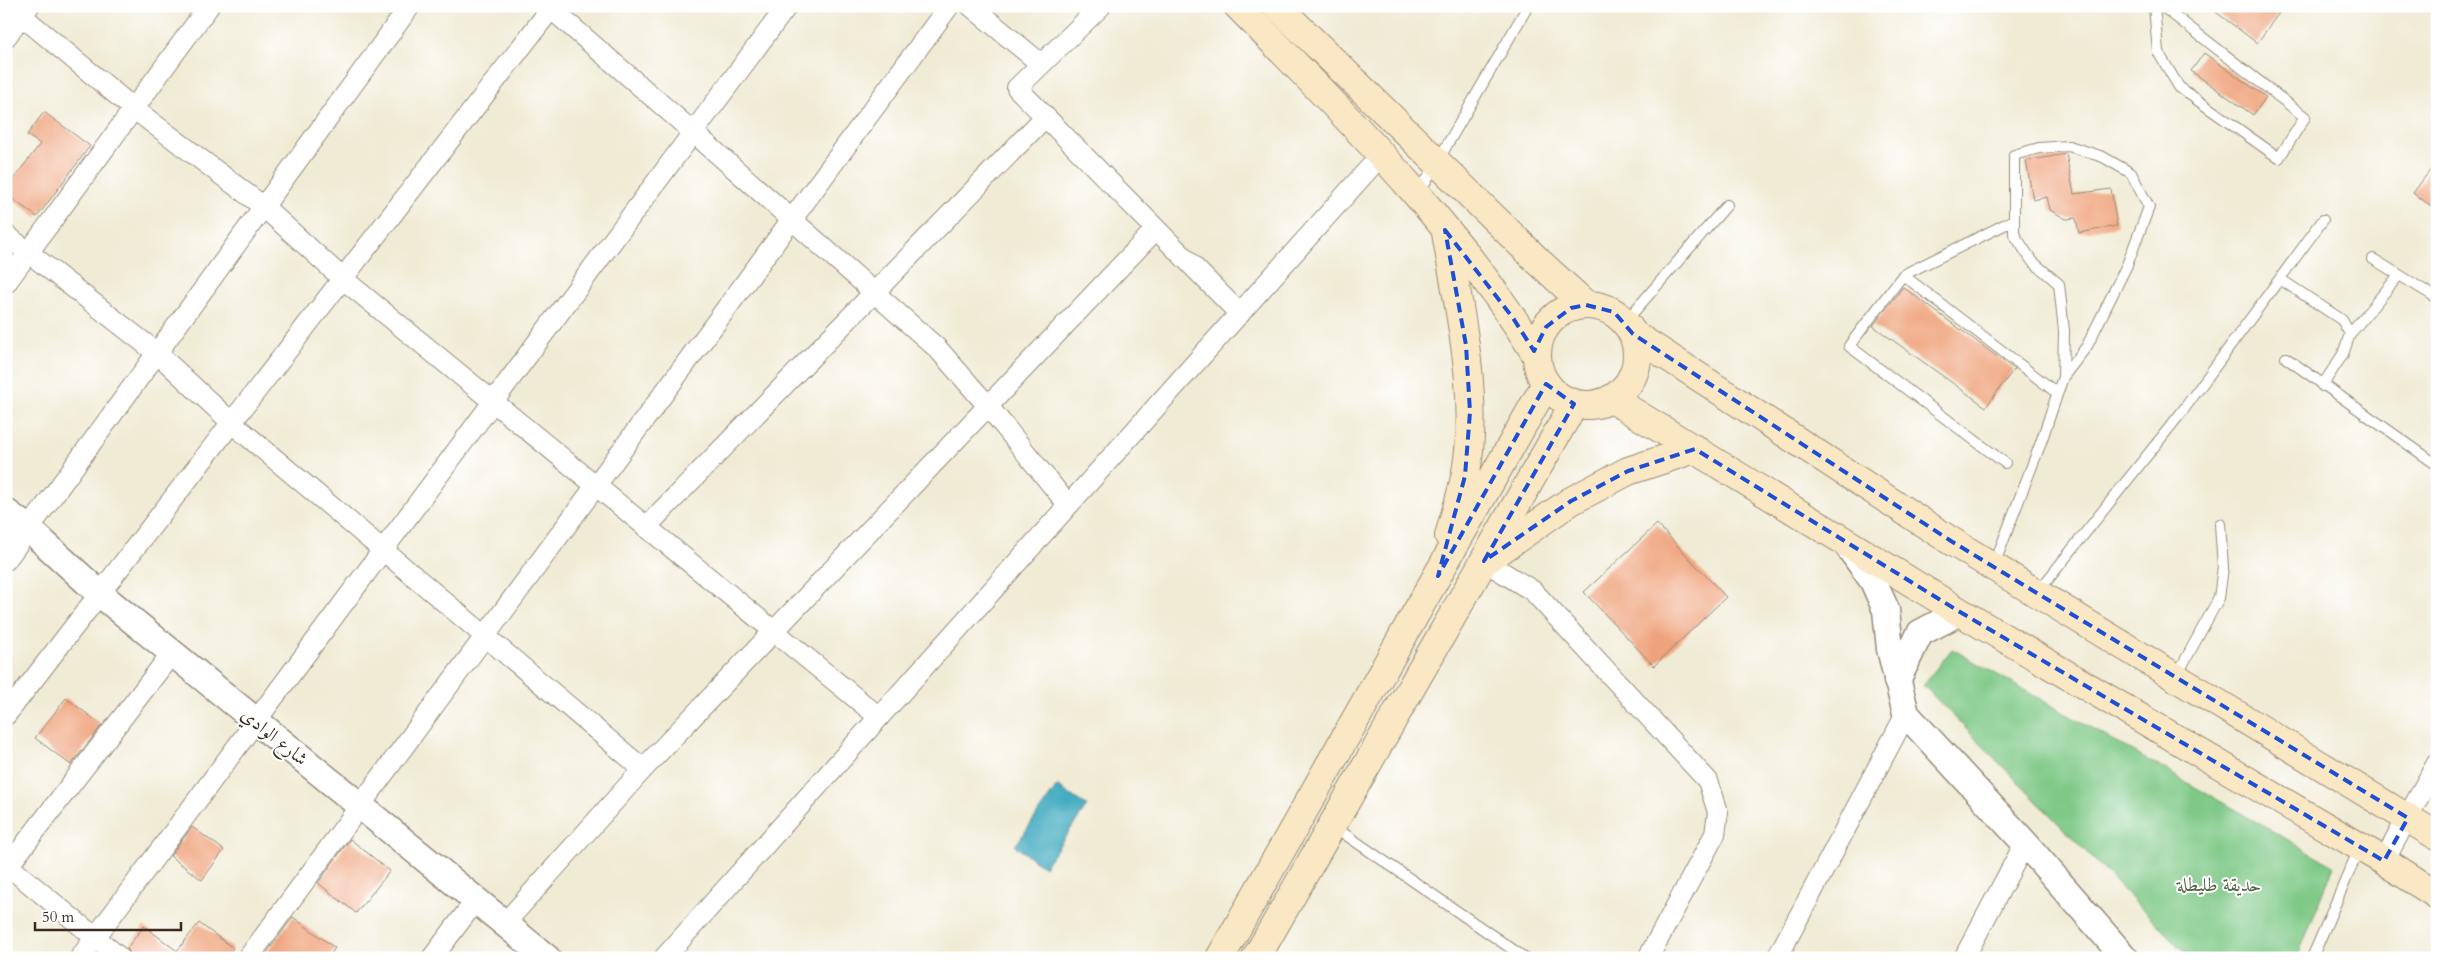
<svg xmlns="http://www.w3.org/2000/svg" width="2443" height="964" viewBox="0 0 2443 964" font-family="Cardo,Amiri,serif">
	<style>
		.green { fill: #7fc987; stroke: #5d7a52 }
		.water { fill: #40aac0; stroke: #3e6a6f }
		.building { fill: #efa37c }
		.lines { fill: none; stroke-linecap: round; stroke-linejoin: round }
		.service-casing { stroke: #968a79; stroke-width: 12 }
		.minor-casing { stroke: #968a79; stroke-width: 22 }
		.tertiary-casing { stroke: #968a79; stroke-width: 29 }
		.secondary-casing { stroke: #968a79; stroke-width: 30 }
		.service { stroke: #fff; stroke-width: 10 }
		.minor { stroke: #fff; stroke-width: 20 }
		.tertiary { stroke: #fff; stroke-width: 26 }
		.secondary { stroke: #fae7c3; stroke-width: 28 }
		.marked { fill: none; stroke: #1d4ed8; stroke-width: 4; stroke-dasharray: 10 6; stroke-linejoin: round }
		.labels { text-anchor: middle; stroke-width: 4; stroke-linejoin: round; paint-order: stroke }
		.street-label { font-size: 19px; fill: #3b2a1e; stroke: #fff }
		.park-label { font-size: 19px; fill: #536243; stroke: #fff }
	</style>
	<rect width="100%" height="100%" fill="#fff"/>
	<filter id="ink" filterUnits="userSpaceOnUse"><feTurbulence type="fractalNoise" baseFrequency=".02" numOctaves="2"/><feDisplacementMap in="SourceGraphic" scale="10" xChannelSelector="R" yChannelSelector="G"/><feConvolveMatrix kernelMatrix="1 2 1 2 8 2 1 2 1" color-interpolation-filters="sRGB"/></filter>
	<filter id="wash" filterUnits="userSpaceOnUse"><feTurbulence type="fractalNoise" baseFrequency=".0096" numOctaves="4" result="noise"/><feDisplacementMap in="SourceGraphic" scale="20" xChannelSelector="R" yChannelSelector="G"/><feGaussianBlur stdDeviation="1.12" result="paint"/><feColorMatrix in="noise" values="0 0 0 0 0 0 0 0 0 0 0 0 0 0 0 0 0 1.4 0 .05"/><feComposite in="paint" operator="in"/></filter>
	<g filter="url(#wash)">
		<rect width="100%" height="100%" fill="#f0ebd4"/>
		<polygon class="green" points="1952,649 2334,866 2297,958 2190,958 1923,685"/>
		<polygon class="water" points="1057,786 1087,806 1044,867 1015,846"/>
		<g id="blocks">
			<g class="building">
				<polygon points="2208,6 2284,6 2257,43"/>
				<polygon points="2204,53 2266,97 2253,115 2191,71"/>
				<polygon points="44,112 90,146 37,217 6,194 6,189 40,144 27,135"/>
				<polygon points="2066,154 2074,194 2111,189 2117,226 2079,233 2076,218 2066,219 2050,210 2047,197 2033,200 2026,161"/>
				<polygon points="2437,161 2437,210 2413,193"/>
				<polygon points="1903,287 2014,369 1986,407 1873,326"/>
				<polygon points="1657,524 1726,597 1654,666 1584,592"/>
				<polygon points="66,698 102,725 71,765 35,738"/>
				<polygon points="192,827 224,850 202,880 170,856"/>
				<polygon points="350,839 390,871 356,913 318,883"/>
				<polygon points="293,917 335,948 328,958 263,958"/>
				<polygon points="199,923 233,948 226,958 132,958 127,948 144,926 177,951"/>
			</g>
		</g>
	</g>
	<g filter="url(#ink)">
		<use href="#blocks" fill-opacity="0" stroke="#968a79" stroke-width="1"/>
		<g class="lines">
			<defs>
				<g id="service">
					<polyline points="2154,6 2158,52 2179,87 2279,158 2305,117 2162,6"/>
					<polyline points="1419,193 1528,6"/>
					<polyline points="2014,220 1903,275 2057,393"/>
					<polyline points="2373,259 2437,298"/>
					<polyline points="1903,275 1849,346 2005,463"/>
					<polyline points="2280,279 2342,320 2350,334 2343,354 2322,386"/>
					<polyline points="1625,322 1727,205"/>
					<polyline points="2350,334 2399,275"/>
					<polyline points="2286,358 2433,462"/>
					<polyline points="1994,565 2040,445 2063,377 2064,331 2059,284 2032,261 2014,234 2014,155 2039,148 2069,146 2103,157 2131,173 2149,207 2127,265 2087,346 2063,377"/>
					<polyline points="2038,592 2181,413 2323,220"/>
					<polyline points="2176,677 2219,598 2223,567 2220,524"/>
					<polyline points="1333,826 1525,958"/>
					<polyline points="2312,958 2359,849"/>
				</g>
				<g id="minor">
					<polyline points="10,6 134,109 264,207 343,279 879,717"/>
					<polyline points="548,6 693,132 938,349 988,406 1068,505"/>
					<polyline points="971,6 1041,64"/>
					<polyline points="1101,6 1017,88 1240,314"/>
					<polyline points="6,37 29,6"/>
					<polyline points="6,235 157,353 232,423 643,769"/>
					<polyline points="6,283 209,6"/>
					<polyline points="646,527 1045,117"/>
					<polyline points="6,560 410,6"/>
					<polyline points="1484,561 1533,591 1708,781 1718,812 1715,834 1648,958"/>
					<polyline points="6,715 553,6"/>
					<polyline points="2384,861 2437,763"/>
					<polyline points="6,864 120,958"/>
					<polyline points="6,869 172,653"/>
					<polyline points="505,923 643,769 1156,229"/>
					<polyline points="80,958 787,6"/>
					<polyline points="248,958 949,6"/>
					<polyline points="432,958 476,900"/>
					<polyline points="664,958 1382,154"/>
					<polyline points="1777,958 1906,714"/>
					<polyline points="1964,958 2025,843"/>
				</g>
				<g id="tertiary">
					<polyline points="6,512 29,529 100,594 547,958"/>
					<polyline points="1845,542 1873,581 1886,610 1890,649 1906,714 2025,843 2125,958"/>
					<polyline points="1897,681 1920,633 1960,612"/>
				</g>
				<g id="secondary">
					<path d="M1238 6C1345 115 1457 225 1537 356"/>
					<polyline points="1277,6 1539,262 1586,305"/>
					<path d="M1446 233C1459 310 1481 400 1465 477 1461 497 1454 517 1449 536"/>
					<circle cx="1587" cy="355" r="50"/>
					<polyline points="1633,334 1951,541 2437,836"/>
					<polyline points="1612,399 1960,612 2384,861 2437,895"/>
					<polyline points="1489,558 1571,501 1628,471 1695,449"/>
					<polyline points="1220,958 1546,384"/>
					<polyline points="1256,958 1574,404"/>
				</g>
			</defs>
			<use href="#service" class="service-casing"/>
			<use href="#minor" class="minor-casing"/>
			<use href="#tertiary" class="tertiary-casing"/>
			<use href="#secondary" class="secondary-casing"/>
			<use href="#service" class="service"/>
			<use href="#minor" class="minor"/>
			<use href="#tertiary" class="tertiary"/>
			<use href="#secondary" class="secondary"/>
		</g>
	</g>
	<path class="marked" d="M1445 230 1513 318 1534 351 1546 327 1571 308 1586 305 1614 312 1633 334 1951 541 2408 818 2384 861 1960 612 1695 449 1628 471 1571 501 1484 561 1574 404 1546 384 1438 576 1465 476 1470 412 1466 345Z"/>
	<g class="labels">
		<g class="street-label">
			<text transform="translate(275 736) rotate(39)" y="7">شارع الوادي</text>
		</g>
		<g class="park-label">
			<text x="2219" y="891">حديقة طليطلة</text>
		</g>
	</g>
	<rect width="2443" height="964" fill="none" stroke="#fff" stroke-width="25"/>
	<path d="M35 922v8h146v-8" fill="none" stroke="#3b2a1e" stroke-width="2.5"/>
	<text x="42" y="922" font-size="15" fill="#3b2a1e" stroke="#ffffff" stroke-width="4" paint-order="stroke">50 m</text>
</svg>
